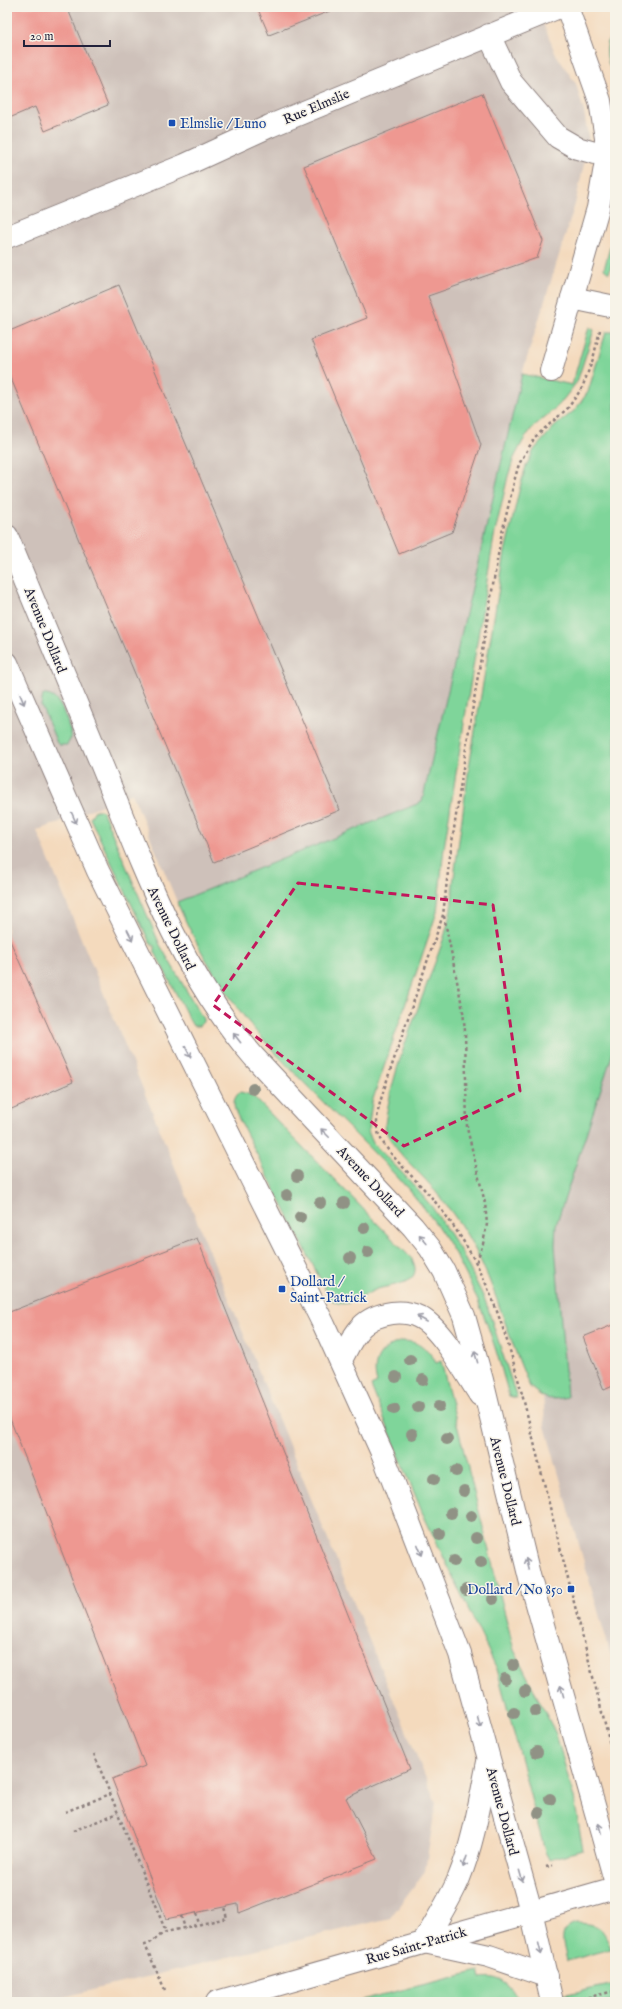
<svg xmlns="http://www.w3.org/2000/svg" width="622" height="2009" viewBox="0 0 622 2009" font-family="'IM FELL English',serif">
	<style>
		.industrial { fill: #cec1ba }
		.green { fill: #7fd59a; stroke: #507c6a }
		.building { fill: #ee9891 }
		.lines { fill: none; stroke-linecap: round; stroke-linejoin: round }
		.minor-casing { stroke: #8b7e7c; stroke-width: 24 }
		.major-casing { stroke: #8b7e7c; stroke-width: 24 }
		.path { stroke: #8b7e7c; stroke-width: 2.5; stroke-dasharray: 3 3; stroke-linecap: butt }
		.minor { stroke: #fff; stroke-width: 22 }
		.major { stroke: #fff; stroke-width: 22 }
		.tree { fill: #909285 }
		.oneway { stroke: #9c9ca7 }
		.marked { fill: none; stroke: #c2185b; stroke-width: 3; stroke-dasharray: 8 5; stroke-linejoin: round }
		.transit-dot { fill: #1a4fb4; stroke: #f7f3e8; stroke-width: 1.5 }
		.labels { text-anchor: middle; stroke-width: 3; stroke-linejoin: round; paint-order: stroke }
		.street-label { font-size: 14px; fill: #22223b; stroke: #f7f3e8 }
		.transit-label { font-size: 14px; fill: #164399; stroke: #f7f3e8; text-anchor: start }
	</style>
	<rect width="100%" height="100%" fill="#f7f3e8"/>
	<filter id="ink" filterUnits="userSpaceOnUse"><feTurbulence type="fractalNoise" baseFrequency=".025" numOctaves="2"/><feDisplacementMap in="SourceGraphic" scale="8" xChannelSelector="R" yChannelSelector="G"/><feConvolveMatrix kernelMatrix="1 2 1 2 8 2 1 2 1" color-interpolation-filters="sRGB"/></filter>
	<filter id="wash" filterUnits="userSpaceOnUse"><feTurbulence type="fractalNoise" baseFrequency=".012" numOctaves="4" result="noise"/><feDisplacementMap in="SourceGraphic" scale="16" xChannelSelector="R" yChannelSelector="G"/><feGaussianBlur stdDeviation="0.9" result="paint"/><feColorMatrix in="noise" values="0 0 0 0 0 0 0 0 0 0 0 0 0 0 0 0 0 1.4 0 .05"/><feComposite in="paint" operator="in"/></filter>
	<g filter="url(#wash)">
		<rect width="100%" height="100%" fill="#f4dabd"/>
		<g class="industrial">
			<polygon points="7,7 537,7 555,53 576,84 584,112 589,142 575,204 522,374 422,802 177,902 132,793 37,831 436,1803 425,1871 390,1918 43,2002 7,2002"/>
			<polygon points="615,1039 615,1670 545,1426 539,1325 552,1207"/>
		</g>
		<g class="green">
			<path d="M615 29V79C606 62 602 45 615 29Z"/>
			<polygon points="615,229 615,252 609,273 604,269"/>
			<path d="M589 327 594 330 577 382 559 405 532 428 523 441 514 458 508 476 494 537 444 848 437 912 372 1102 368 1131 373 1143 410 1181 432 1207 462 1253 485 1300 517 1398 509 1396C493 1335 473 1277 436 1224 404 1179 363 1143 325 1104 295 1073 262 1042 237 1007 213 974 193 939 177 902L422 802 522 374 572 385Z"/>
			<path d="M606 332H615V1046L556 1225 555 1245 567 1397C548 1401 544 1399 530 1387 503 1327 493 1268 453 1214 446 1205 439 1196 432 1187 419 1171 387 1146 385 1125 391 1075 411 1028 428 981 440 949 453 919 453 884L469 767 505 552 519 491 526 466 534 450 554 427 575 410 588 392Z"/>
			<path d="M43 695C61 693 66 720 71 733V738L67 745H59L57 743 41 705Z"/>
			<polygon points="95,810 101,810 103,812 160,945 203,1019 203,1022 199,1026 193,1026 190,1021 155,952 155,947 150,943 90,818"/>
			<path d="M240 1092 252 1095 412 1259C426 1286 389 1284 375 1290 359 1297 348 1311 330 1299L237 1115C233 1106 232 1099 240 1092Z"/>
			<path d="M402 1341C418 1341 429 1348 436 1363L441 1361 514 1650 556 1734 574 1798 583 1850 549 1859 545 1852 497 1669 422 1512 371 1386 377 1383C371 1361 380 1348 402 1341Z"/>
			<path d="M576 1923C600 1924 603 1927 611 1949L567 1961C564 1946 556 1929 576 1923Z"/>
			<path d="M479 1971 481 1978C499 1975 513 1985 518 2002H353Z"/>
			<polygon points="615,1984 615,2002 529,2002"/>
		</g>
		<g id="blocks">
			<g class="building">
				<polygon points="7,7 67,7 108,105 45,131 35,107 7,119"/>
				<polygon points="257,7 340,7 269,35"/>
				<polygon points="482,93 543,241 537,258 428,296 481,445 452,532 399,554 311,340 367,318 304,166"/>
				<polygon points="119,285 340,810 214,862 7,369 7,332"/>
				<polygon points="7,934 73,1082 7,1111"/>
				<polygon points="197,1238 410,1769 346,1798 377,1859 239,1913 238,1904 166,1919 112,1779 145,1766 7,1411 7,1313"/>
				<polygon points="615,1324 615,1385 604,1390 583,1337"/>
			</g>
		</g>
	</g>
	<g filter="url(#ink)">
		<use href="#blocks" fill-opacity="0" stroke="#8b7e7c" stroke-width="1"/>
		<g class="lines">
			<defs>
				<g id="minor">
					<polyline points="489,35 511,82 558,137 577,148 606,156"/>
					<polyline points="572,298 615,307"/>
					<polyline points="551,371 598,208 606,161 606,138 600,101 567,7"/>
				</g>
				<g id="major">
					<polyline points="7,237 185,165 270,126 559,7"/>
					<path d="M7 536C39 615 73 694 105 773 145 873 182 974 254 1057L413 1227 430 1248 444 1271 464 1316 482 1380 530 1579 615 1880"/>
					<polyline points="7,663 98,871 324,1325 383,1455 460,1654 531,1911 552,2002"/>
					<path d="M341 1360C354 1335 361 1317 392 1313 400 1312 411 1313 419 1317 441 1327 466 1374 480 1395"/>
					<path d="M424 1942C436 1921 450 1900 459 1878 474 1841 480 1801 488 1762"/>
					<polyline points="429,1943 489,1956 547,1976"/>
					<polyline points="217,2002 615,1888"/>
				</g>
			</defs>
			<use href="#minor" class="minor-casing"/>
			<use href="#major" class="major-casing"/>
			<g class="path">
				<path d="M600 330 593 359 582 388 568 408 535 437 519 464 515 478 501 537 466 748 449 863 443 915 388 1077C383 1094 374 1114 378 1132 384 1152 418 1181 432 1198 451 1221 468 1246 481 1273 512 1339 526 1413 544 1483 567 1577 592 1671 615 1765"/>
				<polyline points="444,916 463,1011 465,1031 467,1128 485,1203 487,1224 483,1244 476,1263"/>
				<polyline points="94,1754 166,1932"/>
				<polyline points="65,1812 110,1794"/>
				<polyline points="73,1831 118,1813"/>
				<polyline points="546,1867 553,1865"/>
				<polyline points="196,1913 199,1924"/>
				<polyline points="181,1916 185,1928"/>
				<path d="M165 1990 145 1945C154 1943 158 1935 166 1932L227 1918 224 1907"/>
				<polyline points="576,2000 615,1991"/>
			</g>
			<use href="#minor" class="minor"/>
			<use href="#major" class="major"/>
		</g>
		<g class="tree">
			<circle cx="253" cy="1089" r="6"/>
			<circle cx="297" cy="1176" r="6"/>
			<circle cx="287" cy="1195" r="6"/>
			<circle cx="320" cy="1203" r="6"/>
			<circle cx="344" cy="1203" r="6"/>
			<circle cx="300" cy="1217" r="6"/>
			<circle cx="364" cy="1228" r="6"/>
			<circle cx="368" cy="1252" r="6"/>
			<circle cx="350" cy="1258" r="6"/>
			<circle cx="410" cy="1360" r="6"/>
			<circle cx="396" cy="1377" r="6"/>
			<circle cx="423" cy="1380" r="6"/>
			<circle cx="439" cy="1406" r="6"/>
			<circle cx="418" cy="1407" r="6"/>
			<circle cx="394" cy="1409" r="6"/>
			<circle cx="412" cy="1434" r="6"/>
			<circle cx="447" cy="1439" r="6"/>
			<circle cx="456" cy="1471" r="6"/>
			<circle cx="434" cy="1479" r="6"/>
			<circle cx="464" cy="1491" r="6"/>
			<circle cx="451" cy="1513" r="6"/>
			<circle cx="471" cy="1516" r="6"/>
			<circle cx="440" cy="1534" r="6"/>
			<circle cx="476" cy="1538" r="6"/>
			<circle cx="454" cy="1561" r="6"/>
			<circle cx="481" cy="1562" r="6"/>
			<circle cx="466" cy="1590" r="6"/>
			<circle cx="493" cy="1599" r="6"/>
			<circle cx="513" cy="1665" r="6"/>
			<circle cx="505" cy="1679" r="6"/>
			<circle cx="525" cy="1691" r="6"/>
			<circle cx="535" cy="1711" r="6"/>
			<circle cx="514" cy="1713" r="6"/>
			<circle cx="537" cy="1752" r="6"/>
			<circle cx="550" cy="1799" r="6"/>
			<circle cx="539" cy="1813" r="6"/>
		</g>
		<defs><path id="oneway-shaft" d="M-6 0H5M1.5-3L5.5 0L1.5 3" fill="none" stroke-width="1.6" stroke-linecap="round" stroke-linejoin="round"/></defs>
		<g class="oneway">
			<use href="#oneway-shaft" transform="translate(22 699) rotate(67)"/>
			<use href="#oneway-shaft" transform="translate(74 818) rotate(66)"/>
			<use href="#oneway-shaft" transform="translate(130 935) rotate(63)"/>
			<use href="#oneway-shaft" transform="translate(237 1038) rotate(-128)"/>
			<use href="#oneway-shaft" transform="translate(188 1052) rotate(63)"/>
			<use href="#oneway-shaft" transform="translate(325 1133) rotate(-135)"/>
			<use href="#oneway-shaft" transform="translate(423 1239) rotate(-130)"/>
			<use href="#oneway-shaft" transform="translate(422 1319) rotate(-150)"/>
			<use href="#oneway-shaft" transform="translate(476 1357) rotate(-106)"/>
			<use href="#oneway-shaft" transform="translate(420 1550) rotate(68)"/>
			<use href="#oneway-shaft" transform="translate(527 1564) rotate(-104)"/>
			<use href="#oneway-shaft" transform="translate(562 1691) rotate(-106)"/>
			<use href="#oneway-shaft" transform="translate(479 1722) rotate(75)"/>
			<use href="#oneway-shaft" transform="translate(600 1829) rotate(-105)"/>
			<use href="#oneway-shaft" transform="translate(465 1862) rotate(109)"/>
			<use href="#oneway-shaft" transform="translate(521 1876) rotate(74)"/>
			<use href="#oneway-shaft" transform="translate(540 1949) rotate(76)"/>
		</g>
	</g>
	<path class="marked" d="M298 883 493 905 520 1091 404 1146 213 1005Z"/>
	<g class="transit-dot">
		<rect x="168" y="119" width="8" height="8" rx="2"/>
		<rect x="278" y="1285" width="8" height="8" rx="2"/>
		<rect x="567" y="1585" width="8" height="8" rx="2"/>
	</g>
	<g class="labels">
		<g class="street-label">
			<text transform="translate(316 106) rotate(-23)" y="5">Rue Elmslie</text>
			<text transform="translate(46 630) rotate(68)" y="5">Avenue Dollard</text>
			<text transform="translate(172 928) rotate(64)" y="5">Avenue Dollard</text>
			<text transform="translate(371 1181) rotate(47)" y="5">Avenue Dollard</text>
			<text transform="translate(506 1481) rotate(76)" y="5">Avenue Dollard</text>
			<text transform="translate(503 1811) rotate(75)" y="5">Avenue Dollard</text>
			<text transform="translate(416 1945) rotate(-16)" y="5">Rue Saint-Patrick</text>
		</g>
		<g class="transit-label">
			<text x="180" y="128">Elmslie / Luno</text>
			<text x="290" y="1286">Dollard /<tspan x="290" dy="16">Saint-Patrick</tspan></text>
			<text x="563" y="1594" text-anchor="end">Dollard / No 850</text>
		</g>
	</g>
	<rect width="622" height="2009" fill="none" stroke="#f7f3e8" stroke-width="24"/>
	<path d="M24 40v6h86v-6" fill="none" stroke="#22223b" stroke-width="2"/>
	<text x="30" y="40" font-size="12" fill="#22223b" stroke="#f7f3e8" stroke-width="3" paint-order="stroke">20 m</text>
</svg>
